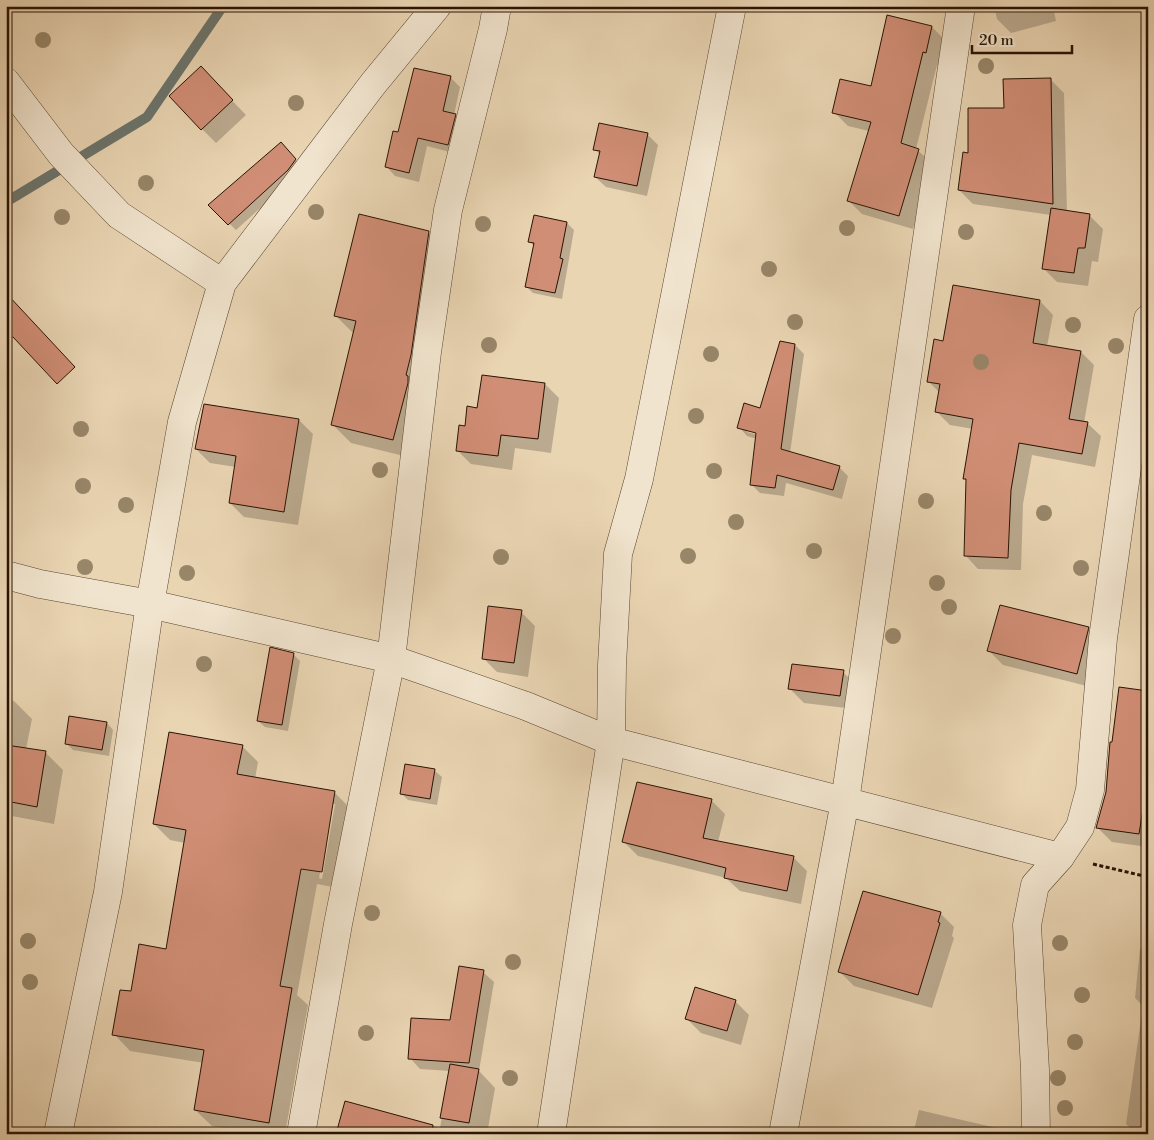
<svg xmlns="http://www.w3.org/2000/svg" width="1154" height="1140" viewBox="0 0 1154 1140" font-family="'Libre Bodoni',serif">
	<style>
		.shadow { fill: #0003; fill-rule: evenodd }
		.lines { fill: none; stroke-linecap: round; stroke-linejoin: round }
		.stream { stroke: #6c756d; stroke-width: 10 }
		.building { fill: #d18e76; stroke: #281303 }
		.street-casing { stroke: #58442f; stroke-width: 29 }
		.path { stroke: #281303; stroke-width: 3; stroke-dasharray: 4 2.5; stroke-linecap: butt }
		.street { stroke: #f1e4ce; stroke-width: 28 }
		.tree { fill: #988669 }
	</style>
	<rect width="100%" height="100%" fill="#ead5b3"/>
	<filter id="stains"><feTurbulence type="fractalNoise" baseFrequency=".004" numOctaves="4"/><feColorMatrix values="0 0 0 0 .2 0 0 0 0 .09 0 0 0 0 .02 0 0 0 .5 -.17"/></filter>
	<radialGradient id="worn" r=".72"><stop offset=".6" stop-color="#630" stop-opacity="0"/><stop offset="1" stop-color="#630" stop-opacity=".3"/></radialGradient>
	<g class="shadow">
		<polygon points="994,6 1053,6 1056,21 1011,33 997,19"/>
		<polygon points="932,27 946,41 940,66 937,65 916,149 933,164 913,229 862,214 848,200 869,131 848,126 834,112 872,87"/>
		<polygon points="415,69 451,78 460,87 454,115 465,125 457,154 427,146 419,182 395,176 386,166 399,134"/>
		<polygon points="1050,79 1064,93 1067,212 1089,215 1103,229 1098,262 1092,261 1088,286 1057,282 1043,268 1051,215 973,204 959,190 969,154 1005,109"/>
		<polygon points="214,82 246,115 216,143 202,129"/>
		<polygon points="647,134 658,145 647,196 606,187 595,177 600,155 595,149"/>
		<polygon points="287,150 302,167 295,177 236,230 210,205"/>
		<polygon points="535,216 567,223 574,230 562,299 533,293 526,286 535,247 530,242"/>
		<polygon points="428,232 447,250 412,458 351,443 332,424 354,334 336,316"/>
		<polygon points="1040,301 1053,315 1047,346 1081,352 1094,365 1084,423 1087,423 1101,436 1095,467 1032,455 1023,504 1021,570 978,569 965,555 967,482 964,478 973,429 950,425 937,412 940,393 929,382 944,342"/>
		<path d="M795 345 804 354 790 453 839 467 848 476 842 499 786 483 784 496 760 493 751 484 757 439 747 436 739 427 761 409ZM747 429 763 434 762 436 747 432Z"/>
		<polygon points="545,384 559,398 551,453 515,448 512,470 471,464 457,450 466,427 478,409"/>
		<polygon points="299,420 313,434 298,525 244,517 230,503 236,467 210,463 196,449"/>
		<polygon points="521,612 535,626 528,677 497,672 483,658"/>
		<polygon points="1088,629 1102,643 1091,687 1003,665 989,651"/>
		<polygon points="1148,648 1148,847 1112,842 1098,828 1107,792 1113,744 1146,692"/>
		<polygon points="293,654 300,661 288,731 265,727 258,721"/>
		<polygon points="843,672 857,686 854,709 804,703 790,689"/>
		<polygon points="6,700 14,701 32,719 26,749 46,753 63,770 54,824 12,816 6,846"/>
		<polygon points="107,723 113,730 109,756 73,750 66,743"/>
		<path d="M242 746 258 762 255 779 335 793 351 809 338 888 317 884 297 995 308 1005 285 1134H258L212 1126 195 1110 204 1063 130 1051 114 1034 132 993 167 950 185 843 170 840 154 824ZM332 804H335L322 879 319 878Z"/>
		<polygon points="406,765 435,771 442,777 437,805 408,800 401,793"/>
		<polygon points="711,800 725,814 718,842 793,857 807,871 801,904 740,891 726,878 638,856 624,842"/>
		<polygon points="940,913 954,927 952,936 954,938 932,1008 854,986 840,972"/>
		<polygon points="1140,949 1148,950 1148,1134 1137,1134 1126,1124 1143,1006 1135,998"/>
		<polygon points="483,972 494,982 479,1071 495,1088 487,1134 337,1134 346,1103 440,1128 450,1071 420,1069 410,1058 451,1021"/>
		<polygon points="735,1001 749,1015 741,1045 701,1033 687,1019"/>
		<polygon points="919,1110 1001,1129 1005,1134 913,1134"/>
	</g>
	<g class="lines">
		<polyline class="stream" points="11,199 147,117 223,6"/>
	</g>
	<g class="building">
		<polygon points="887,15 932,26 926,53 923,52 901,143 919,149 899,216 847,201 871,122 832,113 840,79 871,86"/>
		<polygon points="201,66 233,100 201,130 169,96"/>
		<polygon points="414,68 451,76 443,111 456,114 448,145 418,138 409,173 385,167 393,131 398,132"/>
		<polygon points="1051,78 1053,204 958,190 963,152 968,153 968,108 1004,108 1003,79"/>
		<polygon points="599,123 648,133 637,186 594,177 600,151 593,150"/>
		<polygon points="281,142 296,159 288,170 228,225 208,205"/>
		<polygon points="1051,208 1090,214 1085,248 1078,248 1074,273 1042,269"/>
		<polygon points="359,214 429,231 411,355 406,375 408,376 408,383 393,440 331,425 356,321 334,316"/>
		<polygon points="534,215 567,222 560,258 563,259 555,293 525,287 534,243 528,242"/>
		<polygon points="953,285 1040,300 1033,343 1081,351 1069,419 1088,422 1082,454 1019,443 1011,490 1008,558 964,556 966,479 963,479 973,419 935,412 940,384 927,382 934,339 943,341"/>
		<polygon points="6,293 75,367 57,384 13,337 6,337"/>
		<polygon points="780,341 795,344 781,449 840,466 833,490 777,475 775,488 750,485 756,433 737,428 744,403 760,408"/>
		<polygon points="482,375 545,383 538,439 501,435 498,456 456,451 459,425 465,426 467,406 477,408"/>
		<polygon points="204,404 299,419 284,512 229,503 236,456 195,449"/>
		<polygon points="1000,605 1089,627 1077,674 987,651"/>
		<polygon points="488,606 522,610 514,663 482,659"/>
		<polygon points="270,647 294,653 282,725 257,721"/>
		<polygon points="792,664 844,670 840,696 788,689"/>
		<polygon points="1119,687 1148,691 1148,777 1139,834 1096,828 1106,792 1110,742 1112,742"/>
		<polygon points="69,716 107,722 102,750 65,744"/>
		<polygon points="169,732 243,745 237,774 335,791 322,872 301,869 280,986 292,988 269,1123 194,1110 204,1050 112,1035 120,990 131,991 139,944 166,949 186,830 153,824"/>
		<polygon points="6,745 46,751 37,807 6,801"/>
		<polygon points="405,764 435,769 430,799 400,794"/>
		<polygon points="637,782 712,799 703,838 794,856 787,891 724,878 726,868 622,842"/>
		<polygon points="863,891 941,912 938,922 940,923 918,995 838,972"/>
		<polygon points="459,966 484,970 469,1063 408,1059 411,1018 450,1020"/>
		<polygon points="695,987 736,1000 727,1031 685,1019"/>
		<polygon points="450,1064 479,1069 469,1123 440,1118"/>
		<polygon points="345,1101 433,1125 432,1134 336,1134"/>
	</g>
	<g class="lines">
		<defs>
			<g id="street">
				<polyline points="6,82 61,154 119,215 222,283"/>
				<polyline points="6,575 40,584 150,604 391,659 526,706 611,741 1060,857"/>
				<polyline points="58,1134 108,892 150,604 182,422 222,283 373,84 437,6"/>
				<polyline points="301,1134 338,924 391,659 427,352 448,210 493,29 497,6"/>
				<polyline points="551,1134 611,741 612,665 618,554 639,479 732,6"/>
				<polyline points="783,1134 845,801 961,6"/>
				<polyline points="1036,1134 1035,1070 1027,925 1035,885 1060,857 1080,827 1090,790 1103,638 1148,319"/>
			</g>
		</defs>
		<use href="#street" class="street-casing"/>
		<polyline class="path" points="1093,864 1148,877"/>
		<use href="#street" class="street"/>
	</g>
	<g class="tree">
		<circle cx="43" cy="40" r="8"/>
		<circle cx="986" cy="66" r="8"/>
		<circle cx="296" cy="103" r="8"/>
		<circle cx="146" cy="183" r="8"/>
		<circle cx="316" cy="212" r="8"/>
		<circle cx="62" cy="217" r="8"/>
		<circle cx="483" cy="224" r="8"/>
		<circle cx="847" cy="228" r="8"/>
		<circle cx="966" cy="232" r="8"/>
		<circle cx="769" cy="269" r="8"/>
		<circle cx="795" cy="322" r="8"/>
		<circle cx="1073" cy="325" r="8"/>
		<circle cx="489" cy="345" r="8"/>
		<circle cx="1116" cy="346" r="8"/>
		<circle cx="711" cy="354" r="8"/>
		<circle cx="981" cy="362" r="8"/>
		<circle cx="696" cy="416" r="8"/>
		<circle cx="81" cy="429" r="8"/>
		<circle cx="380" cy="470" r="8"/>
		<circle cx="714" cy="471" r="8"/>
		<circle cx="83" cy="486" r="8"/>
		<circle cx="926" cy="501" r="8"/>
		<circle cx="126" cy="505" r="8"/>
		<circle cx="1044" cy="513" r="8"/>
		<circle cx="736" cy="522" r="8"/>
		<circle cx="814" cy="551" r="8"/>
		<circle cx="688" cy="556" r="8"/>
		<circle cx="501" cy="557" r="8"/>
		<circle cx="85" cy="567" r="8"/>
		<circle cx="1081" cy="568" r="8"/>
		<circle cx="187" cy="573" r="8"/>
		<circle cx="937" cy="583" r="8"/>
		<circle cx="949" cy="607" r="8"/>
		<circle cx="893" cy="636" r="8"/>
		<circle cx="204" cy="664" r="8"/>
		<circle cx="372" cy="913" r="8"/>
		<circle cx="28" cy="941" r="8"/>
		<circle cx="1060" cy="943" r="8"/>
		<circle cx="513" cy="962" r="8"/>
		<circle cx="30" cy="982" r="8"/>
		<circle cx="1082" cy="995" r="8"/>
		<circle cx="366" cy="1033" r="8"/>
		<circle cx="1075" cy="1042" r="8"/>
		<circle cx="510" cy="1078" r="8"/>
		<circle cx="1058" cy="1078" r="8"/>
		<circle cx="1065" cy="1108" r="8"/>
	</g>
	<rect width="1154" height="1140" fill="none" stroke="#ead5b3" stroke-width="25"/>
	<rect x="8" y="8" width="1139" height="1125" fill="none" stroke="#281303" stroke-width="2.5"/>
	<rect x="12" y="12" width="1129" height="1115" fill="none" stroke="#281303"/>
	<path d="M972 45v8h100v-8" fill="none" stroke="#281303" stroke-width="2.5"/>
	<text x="979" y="45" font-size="15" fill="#281303" stroke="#f1e4ce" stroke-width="4" paint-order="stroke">20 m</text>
	<rect width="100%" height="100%" filter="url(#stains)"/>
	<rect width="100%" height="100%" fill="url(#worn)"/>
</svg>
